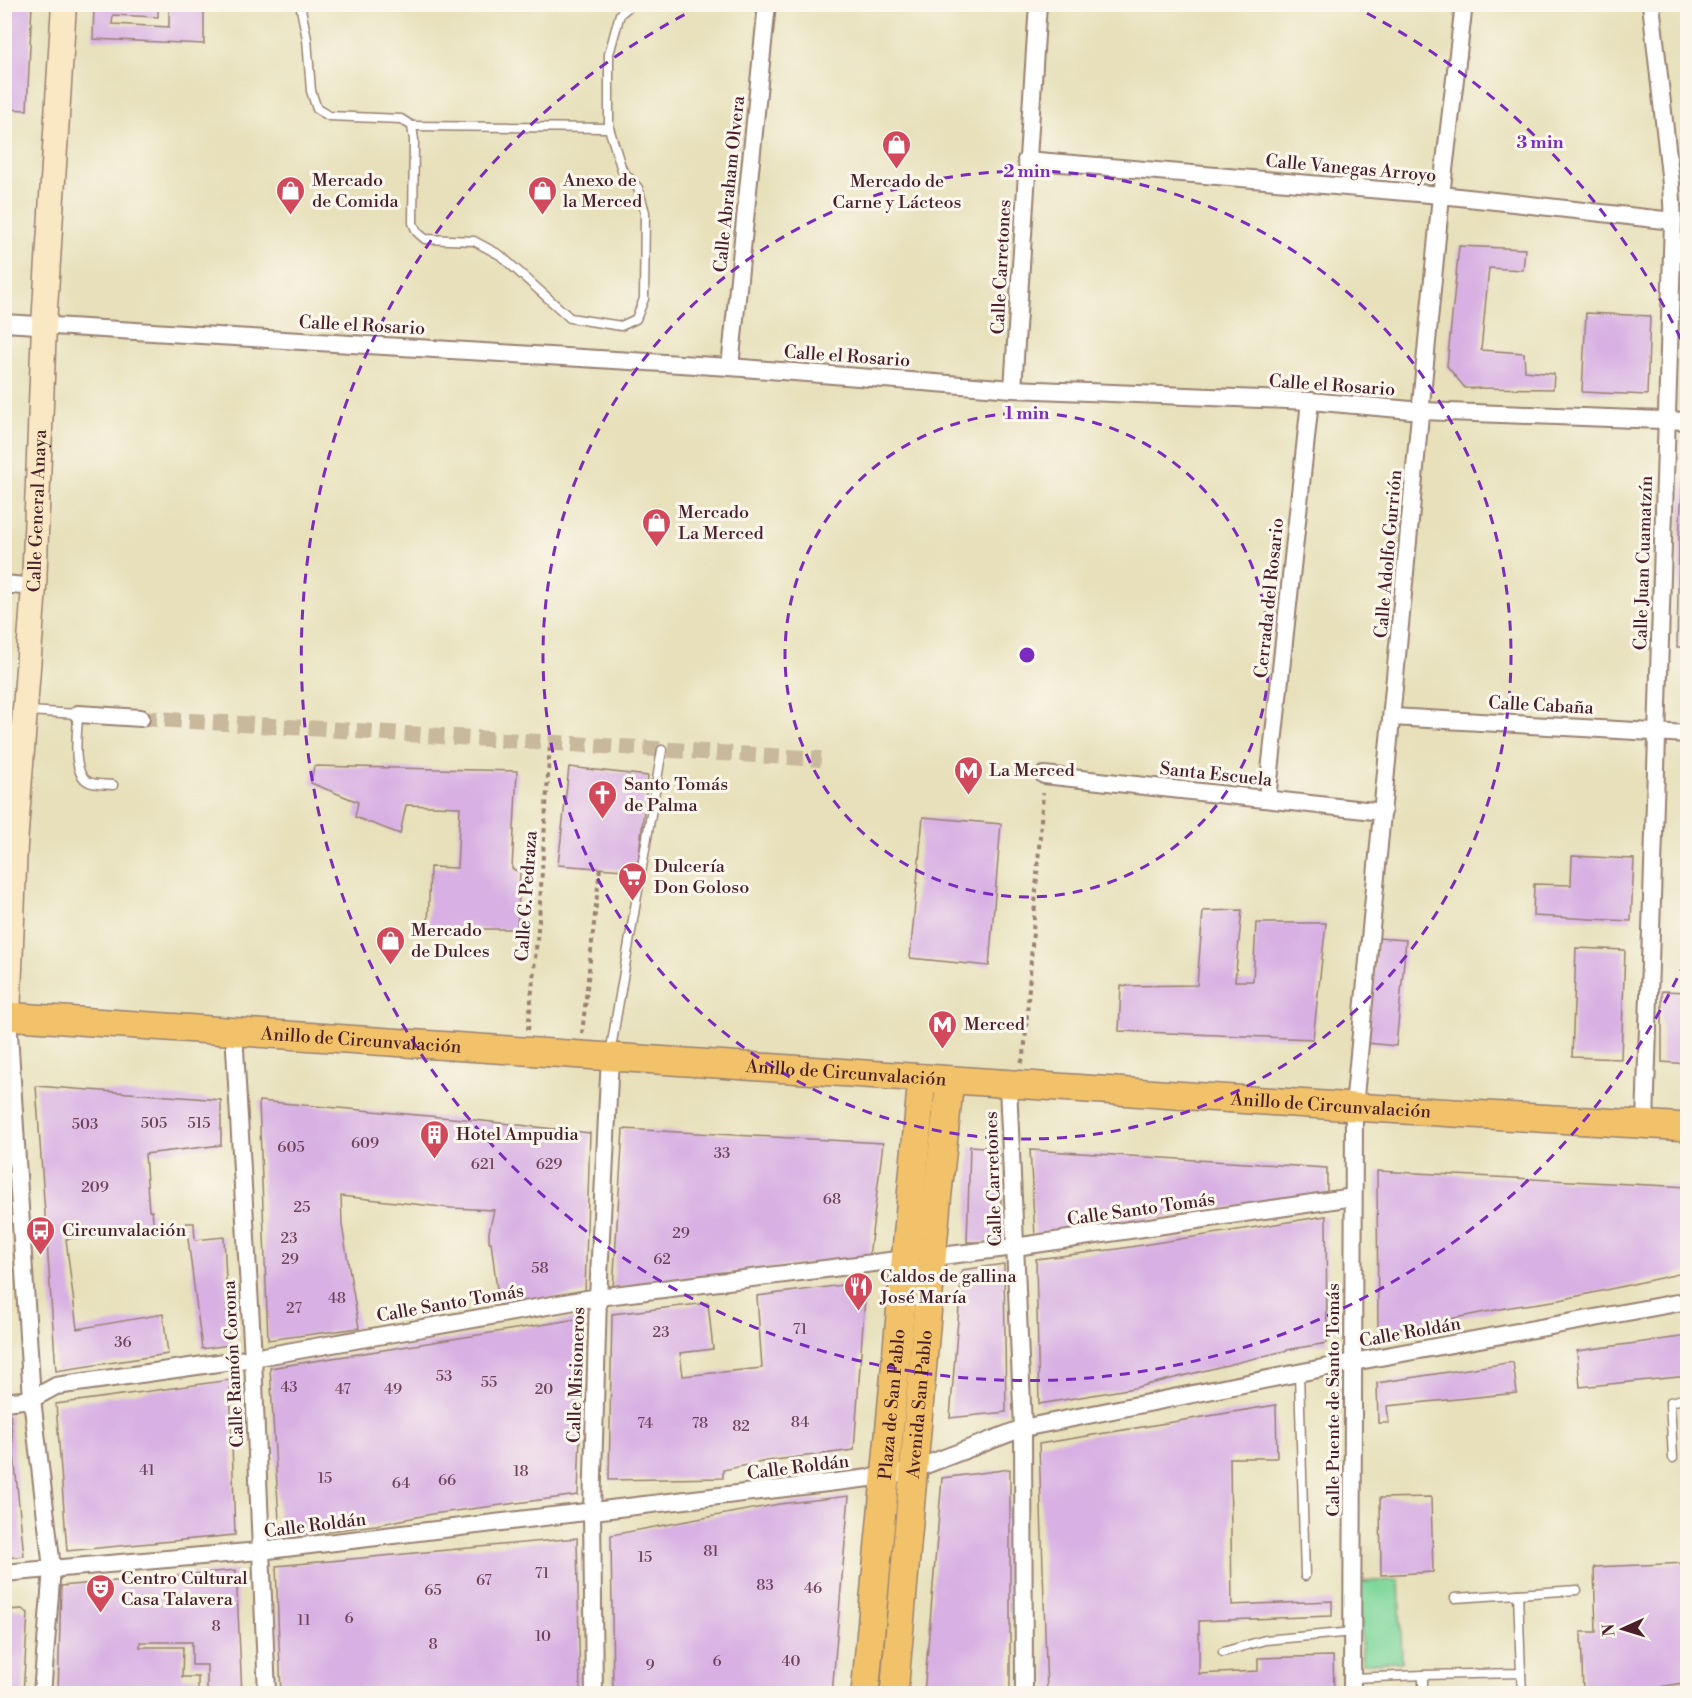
<svg xmlns="http://www.w3.org/2000/svg" width="1692" height="1698" viewBox="0 0 1692 1698" font-family="'Libre Bodoni',serif">
	<style>
		.green { fill: #7fd79b; stroke: #647b63; stroke-width: 1.5 }
		.building { fill: #d8b0e3 }
		.lines { fill: none; stroke-linecap: round; stroke-linejoin: round }
		.street-tunnel { stroke: #c8b99d; stroke-width: 16; stroke-dasharray: 16 8; stroke-linecap: butt }
		.lane-casing { stroke: #988072; stroke-width: 11 }
		.street-casing { stroke: #988072; stroke-width: 20 }
		.secondary-casing { stroke: #988072; stroke-width: 27 }
		.primary-casing { stroke: #988072; stroke-width: 30 }
		.path { stroke: #988072; stroke-width: 4; stroke-dasharray: 4.5 4.5; stroke-linecap: butt }
		.lane { stroke: #fff; stroke-width: 8 }
		.street { stroke: #fff; stroke-width: 16 }
		.secondary { stroke: #fae7c3; stroke-width: 24 }
		.primary { stroke: #f2c26a; stroke-width: 27 }
		.ring { fill: none; stroke: #7b2cbf; stroke-width: 3; stroke-dasharray: 10 8 }
		.labels { text-anchor: middle; stroke-width: 6; stroke-linejoin: round; paint-order: stroke }
		.number-label { font-size: 15px; fill: #6e4359 }
		.street-label { font-size: 18px; fill: #4a1f2b; stroke: #fbf7ec }
		.poi-label { font-size: 18px; fill: #4a1f2b; stroke: #fbf7ec; text-anchor: start }
		.centre { fill: #7b2cbf; stroke: #fbf7ec; stroke-width: 3 }
		.ring-label { font-size: 18px; text-anchor: middle; font-weight: bold; fill: #7b2cbf; stroke: #fbf7ec; stroke-width: 6; stroke-linejoin: round; paint-order: stroke }
	</style>
	<rect width="100%" height="100%" fill="#fbf7ec"/>
	<filter id="ink" filterUnits="userSpaceOnUse"><feTurbulence type="fractalNoise" baseFrequency=".0167" numOctaves="2"/><feDisplacementMap in="SourceGraphic" scale="12" xChannelSelector="R" yChannelSelector="G"/><feConvolveMatrix kernelMatrix="1 2 1 2 8 2 1 2 1" color-interpolation-filters="sRGB"/></filter>
	<filter id="wash" filterUnits="userSpaceOnUse"><feTurbulence type="fractalNoise" baseFrequency=".008" numOctaves="4" result="noise"/><feDisplacementMap in="SourceGraphic" scale="24" xChannelSelector="R" yChannelSelector="G"/><feGaussianBlur stdDeviation="1.35" result="paint"/><feColorMatrix in="noise" values="0 0 0 0 0 0 0 0 0 0 0 0 0 0 0 0 0 1.4 0 .05"/><feComposite in="paint" operator="in"/></filter>
	<g filter="url(#wash)">
		<rect width="100%" height="100%" fill="#e7e0ba"/>
		<polygon class="green" points="1399,1580 1402,1662 1362,1663 1359,1582"/>
		<g id="blocks">
			<g class="building">
				<polygon points="4,4 32,4 27,110 4,109"/>
				<polygon points="94,4 158,4 158,17 113,15 112,24 169,27 169,4 204,4 204,44 93,39"/>
				<polygon points="1459,246 1525,249 1523,270 1489,268 1481,350 1524,353 1525,371 1554,374 1553,389 1465,388 1447,366"/>
				<polygon points="1586,313 1650,316 1647,395 1582,392"/>
				<polygon points="4,351 8,351 6,375 4,374"/>
				<polygon points="1685,444 1688,445 1688,647 1677,647 1679,538"/>
				<polygon points="314,766 517,771 512,869 520,872 517,929 428,929 430,867 457,868 460,807 406,805 400,834 355,817 358,802 311,783"/>
				<polygon points="569,767 648,776 637,871 558,865"/>
				<polygon points="923,817 1001,824 989,966 910,958"/>
				<polygon points="1572,856 1634,859 1631,921 1533,916 1534,884 1571,885"/>
				<polygon points="1242,910 1235,981 1253,981 1256,923 1326,923 1313,1039 1119,1031 1121,986 1197,985 1203,911"/>
				<polygon points="1377,938 1406,940 1396,1046 1367,1043"/>
				<polygon points="1576,948 1625,950 1621,1059 1572,1057"/>
				<polygon points="1662,991 1688,992 1688,1064 1662,1062"/>
				<polygon points="36,1086 221,1100 221,1145 145,1154 149,1211 152,1211 154,1229 66,1239 77,1329 163,1314 168,1354 56,1371"/>
				<polygon points="259,1101 474,1120 590,1133 585,1293 499,1306 491,1242 489,1242 489,1232 494,1210 451,1208 341,1196 342,1225 359,1328 268,1340"/>
				<polygon points="623,1129 883,1143 869,1257 700,1276 613,1289"/>
				<polygon points="970,1146 998,1148 1003,1242 967,1242"/>
				<polygon points="1030,1150 1327,1168 1327,1193 1035,1236"/>
				<polygon points="1377,1171 1688,1187 1688,1272 1560,1300 1511,1307 1378,1333"/>
				<polygon points="1326,1216 1327,1343 1292,1349 1134,1388 1039,1404 1036,1259 1117,1249"/>
				<polygon points="186,1223 194,1223 195,1240 224,1237 229,1345 202,1349"/>
				<polygon points="1004,1264 1006,1412 950,1418 962,1270"/>
				<polygon points="866,1282 854,1450 767,1461 723,1470 723,1478 609,1480 612,1314 708,1303 713,1349 680,1353 683,1376 762,1368 757,1296"/>
				<polygon points="584,1318 578,1495 432,1514 376,1525 280,1537 270,1368"/>
				<polygon points="1688,1336 1688,1376 1580,1387 1577,1351"/>
				<polygon points="4,1356 6,1356 8,1378 4,1378"/>
				<polygon points="1513,1362 1517,1393 1387,1406 1389,1423 1378,1423 1377,1383"/>
				<polygon points="230,1380 235,1535 67,1551 56,1404"/>
				<polygon points="1276,1405 1277,1458 1230,1458 1232,1605 1332,1601 1332,1616 1199,1621 1199,1674 1258,1671 1258,1658 1333,1656 1334,1694 1047,1694 1039,1444"/>
				<polygon points="4,1414 10,1414 24,1556 4,1558"/>
				<polygon points="1010,1469 1010,1694 924,1694 942,1478"/>
				<polygon points="849,1496 832,1694 613,1694 611,1535 779,1504"/>
				<polygon points="1431,1497 1433,1572 1381,1575 1380,1498"/>
				<polygon points="577,1538 580,1694 281,1694 276,1566"/>
				<polygon points="1688,1563 1688,1682 1620,1694 1583,1694 1581,1632 1596,1632 1594,1567"/>
				<polygon points="236,1570 242,1694 207,1694 207,1665 192,1665 192,1642 140,1642 140,1647 183,1647 182,1677 198,1677 198,1694 58,1694 61,1586"/>
				<polygon points="22,1609 28,1613 23,1694 5,1694 5,1610"/>
			</g>
		</g>
	</g>
	<g filter="url(#ink)">
		<use href="#blocks" fill-opacity="0" stroke="#988072" stroke-width="1.5"/>
		<g class="lines">
			<polyline class="street-tunnel" points="141,718 821,759"/>
			<defs>
				<g id="lane">
					<polyline points="300,4 307,39 311,91 317,109 329,116 401,119 412,126 414,140 413,223 417,232 425,239 474,241 500,255 570,318 621,326 636,319 644,299 645,212 638,188 622,170 609,128 609,54 620,14 632,4"/>
					<polyline points="412,126 609,128"/>
					<path d="M28 711 78 714C78 732 70 773 89 782 96 785 105 784 113 785"/>
					<polyline points="610,1054 662,750"/>
					<polyline points="1299,1374 1305,1576"/>
					<polyline points="1673,1458 1670,1402 1688,1398"/>
					<polyline points="1518,1594 1577,1590"/>
					<polyline points="1223,1652 1265,1640 1353,1632"/>
					<polyline points="1521,1673 1522,1694"/>
					<polyline points="1423,1675 1521,1673 1518,1594 1455,1598"/>
					<polyline points="1353,1678 1423,1675 1423,1694"/>
				</g>
				<g id="street">
					<polyline points="1026,160 1441,195 1673,221"/>
					<polyline points="4,323 730,367 1013,389 1310,401 1422,411 1688,421"/>
					<polyline points="730,367 767,4"/>
					<polyline points="1013,389 1038,4"/>
					<polyline points="4,584 34,587"/>
					<polyline points="78,714 141,718"/>
					<polyline points="1392,717 1688,734"/>
					<polyline points="1044,775 1383,812"/>
					<polyline points="1267,799 1310,401"/>
					<polyline points="8,1017 32,1399 52,1568 42,1694"/>
					<polyline points="234,1032 253,1358 267,1694"/>
					<polyline points="1008,1084 1023,1428 1024,1694"/>
					<polyline points="1645,1124 1673,221 1671,184 1651,4"/>
					<polyline points="933,1257 1015,1247 1353,1197"/>
					<polyline points="4,1402 32,1399 56,1386 253,1358 598,1297 906,1259"/>
					<polyline points="4,1573 260,1551 886,1476 915,1469 1023,1428 1353,1362 1688,1301"/>
					<polyline points="594,1694 592,1511 598,1297 610,1057"/>
					<polyline points="1352,1694 1354,1107 1441,195 1464,4"/>
				</g>
				<g id="secondary">
					<path id="s1" d="M8 1017 15 845 34 587 44 325 64 4"/>
				</g>
				<g id="primary">
					<path id="s2" d="M4 1016 1354 1107 1688 1127"/>
					<path id="s3" d="M865 1694 922 1078"/>
					<path id="s4" d="M894 1694 937 1202 950 1080"/>
				</g>
			</defs>
			<use href="#lane" class="lane-casing"/>
			<use href="#street" class="street-casing"/>
			<use href="#secondary" class="secondary-casing"/>
			<use href="#primary" class="primary-casing"/>
			<g class="path">
				<polyline points="528,1030 539,919 550,743"/>
				<polyline points="582,1034 600,868"/>
				<polyline points="1021,1063 1024,1057 1043,793"/>
			</g>
			<use href="#lane" class="lane"/>
			<use href="#street" class="street"/>
			<use href="#secondary" class="secondary"/>
			<use href="#primary" class="primary"/>
		</g>
	</g>
	<g class="ring">
		<circle cx="1027" cy="655" r="242"/>
		<circle cx="1027" cy="655" r="484"/>
		<path d="M1685 962A726 726 0 1 1 703 5M1351 5A726 726 0 0 1 1685 348"/>
	</g>
	<defs>
		<symbol id="shop-pin" viewBox="-11 -11 22 30"><path d="M0 17L-7.5 6A9.5 9.5 0 1 1 7.5 6Z" fill="#d1495b" stroke="#fbf7ec"/><path d="M-5-2.5h2.3a2.7 3.5 0 0 1 5.4 0H5L5.5 6h-11ZM-1.5-2.5h3a1.5 2.3 0 0 0-3 0Z" fill="#fff"/></symbol>
		<symbol id="metro-pin" viewBox="-11 -11 22 30"><path d="M0 17L-7.5 6A9.5 9.5 0 1 1 7.5 6Z" fill="#d1495b" stroke="#fbf7ec"/><path d="M-5.5 5V-5H-3L0 0L3-5H5.5V5H3V-.5L0 4L-3-.5V5Z" fill="#fff"/></symbol>
		<symbol id="church-pin" viewBox="-11 -11 22 30"><path d="M0 17L-7.5 6A9.5 9.5 0 1 1 7.5 6Z" fill="#d1495b" stroke="#fbf7ec"/><path d="M-1.2-6h2.4v3.5h3.3v2.4h-3.3V6h-2.4V-.1h-3.3v-2.4h3.3Z" fill="#fff"/></symbol>
		<symbol id="supermarket-pin" viewBox="-11 -11 22 30"><path d="M0 17L-7.5 6A9.5 9.5 0 1 1 7.5 6Z" fill="#d1495b" stroke="#fbf7ec"/><path d="M-6-5.5h2.5l.6 2H6L4.5 2H-2.5L-4.4-4H-6ZM-1.5 3.2a1.3 1.3 0 1 0 .1 0ZM3 3.2a1.3 1.3 0 1 0 .1 0Z" fill="#fff"/></symbol>
		<symbol id="building-pin" viewBox="-11 -11 22 30"><path d="M0 17L-7.5 6A9.5 9.5 0 1 1 7.5 6Z" fill="#d1495b" stroke="#fbf7ec"/><path d="M-4-6H4V6H1V3H-1V6H-4ZM-2.5-4.3h1.7v1.8h-1.7ZM.8-4.3h1.7v1.8H.8ZM-2.5-1h1.7V.8h-1.7ZM.8-1h1.7V.8H.8Z" fill="#fff"/></symbol>
		<symbol id="bus-pin" viewBox="-11 -11 22 30"><path d="M0 17L-7.5 6A9.5 9.5 0 1 1 7.5 6Z" fill="#d1495b" stroke="#fbf7ec"/><path d="M-5-6H5V4H4V6H2V4H-2V6H-4V4H-5ZM-3.5-4V0h7V-4ZM-3.5 1.2v1.5H-2V1.2ZM2 1.2v1.5H3.5V1.2Z" fill="#fff"/></symbol>
		<symbol id="restaurant-pin" viewBox="-11 -11 22 30"><path d="M0 17L-7.5 6A9.5 9.5 0 1 1 7.5 6Z" fill="#d1495b" stroke="#fbf7ec"/><path d="M-5-6h1v4h1v-4h1v4h1v-4h1v5L-1.5 .5V6h-2V.5L-5-1ZM5-6V6H3V1.5H1.5Q1.5-4 5-6Z" fill="#fff"/></symbol>
		<symbol id="theatre-pin" viewBox="-11 -11 22 30"><path d="M0 17L-7.5 6A9.5 9.5 0 1 1 7.5 6Z" fill="#d1495b" stroke="#fbf7ec"/><path d="M-5-5.5Q0-4 5-5.5V0Q5 5 0 6Q-5 5-5 0ZM-3.3-2.5H-1v1.5H-3.3ZM1-2.5H3.3v1.5H1ZM-2.8 1Q0 5.5 2.8 1Z" fill="#fff"/></symbol>
	</defs>
	<g fill-rule="evenodd">
		<use href="#shop-pin" x="880" y="128" width="33" height="45"/>
		<use href="#shop-pin" x="274" y="174" width="33" height="45"/>
		<use href="#shop-pin" x="526" y="174" width="33" height="45"/>
		<use href="#shop-pin" x="640" y="506" width="33" height="45"/>
		<use href="#metro-pin" x="952" y="754" width="33" height="45"/>
		<use href="#church-pin" x="586" y="778" width="33" height="45"/>
		<use href="#supermarket-pin" x="616" y="860" width="33" height="45"/>
		<use href="#shop-pin" x="374" y="924" width="33" height="45"/>
		<use href="#metro-pin" x="926" y="1008" width="33" height="45"/>
		<use href="#building-pin" x="418" y="1118" width="33" height="45"/>
		<use href="#bus-pin" x="24" y="1214" width="33" height="45"/>
		<use href="#restaurant-pin" x="842" y="1270" width="33" height="45"/>
		<use href="#theatre-pin" x="84" y="1572" width="33" height="45"/>
	</g>
	<g class="labels">
		<g class="number-label">
			<text x="154" y="1128">505</text>
			<text x="199" y="1128">515</text>
			<text x="85" y="1129">503</text>
			<text x="365" y="1148">609</text>
			<text x="291" y="1152">605</text>
			<text x="722" y="1158">33</text>
			<text x="483" y="1169">621</text>
			<text x="549" y="1169">629</text>
			<text x="95" y="1192">209</text>
			<text x="832" y="1204">68</text>
			<text x="302" y="1212">25</text>
			<text x="681" y="1238">29</text>
			<text x="289" y="1243">23</text>
			<text x="290" y="1264">29</text>
			<text x="662" y="1264">62</text>
			<text x="540" y="1273">58</text>
			<text x="337" y="1303">48</text>
			<text x="294" y="1313">27</text>
			<text x="800" y="1334">71</text>
			<text x="661" y="1337">23</text>
			<text x="123" y="1347">36</text>
			<text x="444" y="1381">53</text>
			<text x="489" y="1387">55</text>
			<text x="289" y="1392">43</text>
			<text x="343" y="1394">47</text>
			<text x="393" y="1394">49</text>
			<text x="544" y="1394">20</text>
			<text x="800" y="1427">84</text>
			<text x="645" y="1428">74</text>
			<text x="700" y="1428">78</text>
			<text x="741" y="1431">82</text>
			<text x="147" y="1475">41</text>
			<text x="521" y="1476">18</text>
			<text x="325" y="1483">15</text>
			<text x="447" y="1485">66</text>
			<text x="401" y="1488">64</text>
			<text x="711" y="1556">81</text>
			<text x="645" y="1562">15</text>
			<text x="542" y="1578">71</text>
			<text x="484" y="1585">67</text>
			<text x="765" y="1590">83</text>
			<text x="813" y="1593">46</text>
			<text x="433" y="1595">65</text>
			<text x="349" y="1623">6</text>
			<text x="304" y="1625">11</text>
			<text x="216" y="1631">8</text>
			<text x="543" y="1641">10</text>
			<text x="433" y="1649">8</text>
			<text x="717" y="1666">6</text>
			<text x="791" y="1666">40</text>
			<text x="650" y="1670">9</text>
		</g>
		<g class="street-label">
			<text transform="translate(1351 168) rotate(5)" y="6">Calle Vanegas Arroyo</text>
			<text transform="translate(729 184) rotate(-84)" y="6">Calle Abraham Olvera</text>
			<text transform="translate(1001 267) rotate(-87)" y="6">Calle Carretones</text>
			<text transform="translate(362 325) rotate(3)" y="6">Calle el Rosario</text>
			<text transform="translate(847 356) rotate(4)" y="6">Calle el Rosario</text>
			<text transform="translate(1332 385) rotate(4)" y="6">Calle el Rosario</text>
			<text dy="6" stroke="none"><textPath href="#s1" startOffset="507">Calle General Anaya</textPath></text>
			<text transform="translate(1388 554) rotate(-85)" y="6">Calle Adolfo Gurrión</text>
			<text transform="translate(1643 563) rotate(-88)" y="6">Calle Juan Cuamatzín</text>
			<text transform="translate(1269 598) rotate(-84)" y="6">Cerrada del Rosario</text>
			<text transform="translate(1541 705) rotate(3)" y="6">Calle Cabaña</text>
			<text transform="translate(1216 774) rotate(6)" y="6">Santa Escuela</text>
			<text transform="translate(526 896) rotate(-86)" y="6">Calle G. Pedraza</text>
			<text dy="6" stroke="none"><textPath href="#s2" startOffset="358">Anillo de Circunvalación</textPath></text>
			<text dy="6" stroke="none"><textPath href="#s2" startOffset="844">Anillo de Circunvalación</textPath></text>
			<text dy="6" stroke="none"><textPath href="#s2" startOffset="1330">Anillo de Circunvalación</textPath></text>
			<text transform="translate(993 1179) rotate(-92)" y="6">Calle Carretones</text>
			<text transform="translate(1141 1209) rotate(-8)" y="6">Calle Santo Tomás</text>
			<text transform="translate(450 1303) rotate(-10)" y="6">Calle Santo Tomás</text>
			<text transform="translate(1410 1332) rotate(-10)" y="6">Calle Roldán</text>
			<text transform="translate(233 1364) rotate(-93)" y="6">Calle Ramón Corona</text>
			<text transform="translate(576 1375) rotate(-88)" y="6">Calle Misioneros</text>
			<text transform="translate(1333 1400) rotate(-90)" y="6">Calle Puente de Santo Tomás</text>
			<text dy="6" stroke="none"><textPath href="#s3" startOffset="291">Plaza de San Pablo</textPath></text>
			<text dy="6" stroke="none"><textPath href="#s4" startOffset="291">Avenida San Pablo</textPath></text>
			<text transform="translate(798 1467) rotate(-7)" y="6">Calle Roldán</text>
			<text transform="translate(315 1525) rotate(-7)" y="6">Calle Roldán</text>
		</g>
		<g class="poi-label">
			<text x="312" y="186">Mercado<tspan x="312" dy="21">de Comida</tspan></text>
			<text x="563" y="186">Anexo de<tspan x="563" dy="21">la Merced</tspan></text>
			<text x="897" y="187" text-anchor="middle">Mercado de<tspan x="897" dy="21">Carne y Lácteos</tspan></text>
			<text x="678" y="518">Mercado<tspan x="678" dy="21">La Merced</tspan></text>
			<text x="989" y="776">La Merced</text>
			<text x="624" y="790">Santo Tomás<tspan x="624" dy="21">de Palma</tspan></text>
			<text x="654" y="872">Dulcería<tspan x="654" dy="21">Don Goloso</tspan></text>
			<text x="411" y="936">Mercado<tspan x="411" dy="21">de Dulces</tspan></text>
			<text x="964" y="1030">Merced</text>
			<text x="456" y="1140">Hotel Ampudia</text>
			<text x="62" y="1236">Circunvalación</text>
			<text x="880" y="1282">Caldos de gallina<tspan x="880" dy="21">José María</tspan></text>
			<text x="121" y="1584">Centro Cultural<tspan x="121" dy="21">Casa Talavera</tspan></text>
		</g>
	</g>
	<circle cx="1027" cy="655" r="9" class="centre"/>
	<g class="ring-label">
		<text x="1540" y="148">3 min</text>
		<text x="1027" y="177">2 min</text>
		<text x="1027" y="419">1 min</text>
	</g>
	<rect width="1692" height="1698" fill="none" stroke="#fbf7ec" stroke-width="24"/>
	<g transform="translate(1623 1629) rotate(266)" stroke="#fbf7ec" stroke-width="4.5" paint-order="stroke">
	<path d="M0-4.5L10 22L0 15L-10 22Z" fill="#4a1f2b"/>
	<text y="-9" font-size="16" font-weight="bold" text-anchor="middle" fill="#4a1f2b">N</text>
	</g>
</svg>
